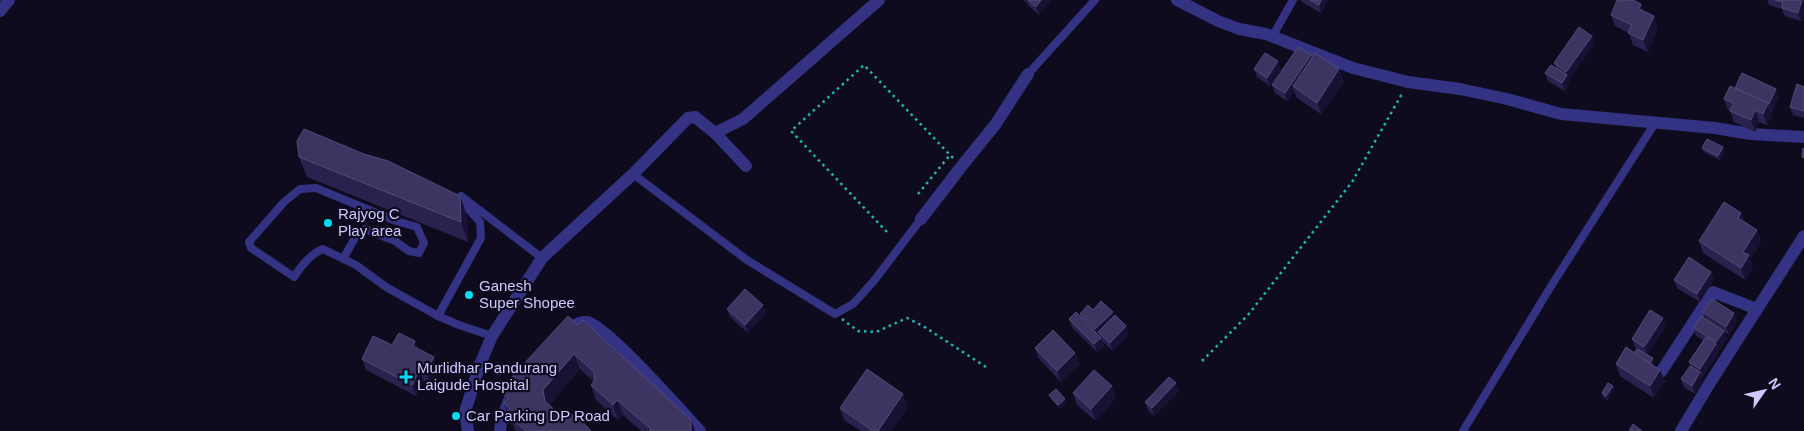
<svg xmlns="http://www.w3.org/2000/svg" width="1804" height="431" viewBox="0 0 1804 431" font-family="Arial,sans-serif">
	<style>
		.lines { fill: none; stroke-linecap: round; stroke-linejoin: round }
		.path { stroke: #24b7ad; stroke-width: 2.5; stroke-dasharray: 2.5 4; stroke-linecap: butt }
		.service { stroke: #343282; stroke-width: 8 }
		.minor { stroke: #343282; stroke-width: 12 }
		.wall { fill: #2a224e }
		.shaded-wall { fill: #181133 }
		.building { fill: #3c3461; stroke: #534b7a }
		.poi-dot { fill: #00ddf4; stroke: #0e0b1f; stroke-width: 2 }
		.labels { text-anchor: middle; stroke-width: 4.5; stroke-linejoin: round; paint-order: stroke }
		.poi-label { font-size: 15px; fill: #cfc9ff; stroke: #0e0b1f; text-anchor: start }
	</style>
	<rect width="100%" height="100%" fill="#0e0b1f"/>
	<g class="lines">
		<g class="path">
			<polyline points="918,194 950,155"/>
			<polyline points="887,232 791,131 864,65 953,158"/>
			<polyline points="842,319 858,331 876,332 907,318 923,326 986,367"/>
			<polyline points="1202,361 1248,315 1352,182 1403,92"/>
		</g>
		<g class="service">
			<polyline points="1272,37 1293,0"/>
			<polyline points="1028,74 1095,0"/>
			<polyline points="633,174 747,260 835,314 853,304 873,282 921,219"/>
			<polyline points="461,196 542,258"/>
			<path d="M343 259 356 236 365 229 395 241 409 251 419 253 424 243 417 227 396 221 316 188 300 189 284 202 249 242 251 248 294 277C301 266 310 254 323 249L356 265 386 287 438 316 459 325 492 336"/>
			<polyline points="438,316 481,238 480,222 466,206 454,201"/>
			<polyline points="1463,431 1553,283 1655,123"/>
		</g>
		<g class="minor">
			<polyline points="1177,0 1218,21 1239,29 1266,34 1353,68 1408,82 1460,89 1507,99 1561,114 1715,128 1751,134 1804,137"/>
			<polyline points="0,11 9,0"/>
			<polyline points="715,133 743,119 879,0"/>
			<polyline points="921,219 961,167 995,125 1028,74"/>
			<path d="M565 334C571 328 577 321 587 322 604 323 684 414 700 431"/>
			<polyline points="1661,372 1713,292 1757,309"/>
			<polyline points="468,431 465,412 479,367 492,336 542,258 633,174 688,118 695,117 715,133 746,166"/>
			<polyline points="500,431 501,421 512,393"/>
			<polyline points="1681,431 1711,381 1804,236"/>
		</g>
	</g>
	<g class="wall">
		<polygon points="1023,0 1051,0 1039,15 1028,5 1026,1 1025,2"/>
		<polygon points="1301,0 1328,0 1321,13 1302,2"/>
		<polygon points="1767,0 1804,0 1801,21 1785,16 1782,9 1769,5"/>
		<polygon points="1641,4 1644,11 1658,27 1648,52 1633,45 1629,33 1615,26 1611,15"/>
		<polygon points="1592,36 1594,44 1569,80 1570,83 1565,91 1548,81 1545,73 1555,67 1554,63"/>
		<polygon points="1311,55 1312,58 1344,81 1321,114 1297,98 1294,91 1287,101 1275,93 1272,85"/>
		<polygon points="1254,69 1281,69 1270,86 1257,77"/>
		<polygon points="1804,87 1804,118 1793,115 1790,107"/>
		<polygon points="1735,88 1779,97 1772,112 1771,112 1772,115 1767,125 1759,122 1755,132 1734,122 1730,111 1728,110 1724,99"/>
		<polygon points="1723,147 1724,151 1720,160 1704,152 1702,148"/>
		<polygon points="299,157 460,196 467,216 468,242 307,177"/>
		<polygon points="1741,213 1744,221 1757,230 1761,242 1750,259 1753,267 1745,280 1703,253 1699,241"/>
		<polygon points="1714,279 1700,302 1677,288 1674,280"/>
		<polygon points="727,309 766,313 748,333 730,317"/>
		<polygon points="1093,310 1114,316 1129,334 1113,351 1102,341 1104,346 1097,352 1072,327 1069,319 1081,317 1080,314"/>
		<polygon points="1703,312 1737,321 1729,335 1724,332 1727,339 1719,350 1719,352 1703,377 1701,376 1703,380 1695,394 1684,387 1681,379 1691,367 1689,362 1703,340 1696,336 1694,328 1706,319"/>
		<polygon points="578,325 691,420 695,431 641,431 623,415 618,420 596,400 591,385 594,382 580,369 549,405 559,414 591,431 516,431 510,419 509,418 504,403 506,401 503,394 510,384 509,380"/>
		<polygon points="1666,326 1647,355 1653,358 1654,362 1653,365 1665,381 1654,398 1620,376 1616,364 1634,353 1637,349 1635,347 1632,339"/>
		<polygon points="415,341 418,348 438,369 430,384 424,381 416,396 366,370 362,359"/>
		<polygon points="1035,348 1075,353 1080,364 1061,382 1039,359"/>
		<polygon points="1112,386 1116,398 1096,421 1077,405 1073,393"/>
		<polygon points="1613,386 1614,390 1608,400 1603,397 1602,393"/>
		<polygon points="1179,391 1154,416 1148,410 1145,402"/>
		<polygon points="1049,395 1066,403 1060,409 1051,399"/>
		<polygon points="908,406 891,431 861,431 844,420 840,408"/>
	</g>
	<g class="shaded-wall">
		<polygon points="1041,0 1051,0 1039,15 1036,7"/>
		<polygon points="1321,0 1328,0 1321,13 1319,5"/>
		<polygon points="1802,0 1804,0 1804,12 1801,21 1798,13"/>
		<polygon points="1641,4 1645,15 1639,9"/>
		<polygon points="1654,16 1658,27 1648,52 1643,40"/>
		<polygon points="1592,36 1594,44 1569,80 1570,83 1565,91 1562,83 1567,75 1566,72"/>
		<polygon points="1311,55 1314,63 1293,86 1294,91 1287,101 1285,93"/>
		<polygon points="1278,61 1281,69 1270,86 1267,78"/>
		<polygon points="1339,69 1344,81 1321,114 1317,103"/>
		<polygon points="1776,89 1779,97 1772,112 1769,104"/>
		<polygon points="1768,103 1772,115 1767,125 1763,114"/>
		<polygon points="1755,110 1759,122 1755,132 1751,120"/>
		<polygon points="1723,147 1724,151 1720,160 1718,156"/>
		<polygon points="460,196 467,216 468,242 461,222"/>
		<polygon points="1741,213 1745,225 1738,218"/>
		<polygon points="1757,230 1761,242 1750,259 1753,267 1745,280 1741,268 1743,252"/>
		<polygon points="1711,272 1714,279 1700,302 1697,294"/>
		<polygon points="763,305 766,313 748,333 745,325"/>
		<polygon points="1113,312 1115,320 1098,332 1100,336 1098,337 1095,329"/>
		<polygon points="1734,313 1737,321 1729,335 1726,327"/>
		<polygon points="1663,318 1666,326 1647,355 1644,347"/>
		<polygon points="1126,326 1129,334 1113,351 1110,343"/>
		<polygon points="1724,331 1727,339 1719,350 1716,342"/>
		<polygon points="1101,338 1104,346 1097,352 1094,344"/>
		<polygon points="415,341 420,353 413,346"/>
		<polygon points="1716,344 1719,352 1703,377 1700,369"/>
		<polygon points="1075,353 1080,364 1061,382 1057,371"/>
		<polygon points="574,354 580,369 549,405 545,401 543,390"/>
		<polygon points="434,357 438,369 430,384 426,372"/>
		<polygon points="1653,358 1654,362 1650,369 1648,365"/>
		<polygon points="420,369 424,381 416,396 412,385"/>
		<polygon points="1660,370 1665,381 1654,398 1650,386"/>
		<polygon points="1700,372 1703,380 1695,394 1692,386"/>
		<polygon points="1176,383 1179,391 1154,416 1152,408"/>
		<polygon points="1112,386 1116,398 1096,421 1091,409"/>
		<polygon points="1613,386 1614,390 1608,400 1606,396"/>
		<polygon points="903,394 908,406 891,431 878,431"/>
		<polygon points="1065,399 1066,403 1060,409 1058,405"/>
		<polygon points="617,400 623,415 618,420 613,405"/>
		<polygon points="691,420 695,431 691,431"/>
	</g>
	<g class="building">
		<polygon points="1028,0 1041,0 1036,7"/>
		<polygon points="1310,0 1321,0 1319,5"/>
		<polygon points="1617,0 1633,0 1641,4 1639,9 1654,16 1643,40 1628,33 1632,25 1611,15"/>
		<polygon points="1775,0 1802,0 1798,13 1782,8 1783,2"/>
		<polygon points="1579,27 1592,36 1566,72 1554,63"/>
		<polygon points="1298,47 1311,55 1285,93 1272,85"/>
		<polygon points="1265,53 1278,61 1267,78 1254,69"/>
		<polygon points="1315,53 1339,69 1317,103 1293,86"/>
		<polygon points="1551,65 1567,75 1562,83 1545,73"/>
		<polygon points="1742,73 1776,89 1769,104 1735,88"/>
		<polygon points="1797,84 1804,87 1804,111 1790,107"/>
		<polygon points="1730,86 1768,103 1763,114 1755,110 1751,120 1730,111 1734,103 1724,99"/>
		<polygon points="304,129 364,154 388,161 460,196 461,222 299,157 297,141"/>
		<polygon points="1707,139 1723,147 1718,156 1702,148"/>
		<polygon points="1803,148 1804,149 1804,158 1802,157"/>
		<polygon points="1724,202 1741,213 1738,218 1757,230 1743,252 1749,255 1741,268 1699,241"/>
		<polygon points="1689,257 1711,272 1697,294 1674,280"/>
		<polygon points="745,289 763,305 745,325 727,309"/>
		<polygon points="1712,299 1734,313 1726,327 1703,312"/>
		<polygon points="1101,301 1113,312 1095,329 1080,314 1088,305 1093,310"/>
		<polygon points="1650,310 1663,318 1644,347 1632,339"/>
		<polygon points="1076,312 1101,338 1094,344 1069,319"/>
		<polygon points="1115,315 1126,326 1110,343 1098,332"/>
		<polygon points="568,316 578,325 583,320 691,420 691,431 649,431 651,429 617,400 613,405 591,385 595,380 594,372 574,354 543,390 545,401 559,414 568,411 576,418 578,417 591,431 526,431 510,417 512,415 507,411 510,409 504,403 508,398 503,394 511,382 509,380"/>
		<polygon points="1701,316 1724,331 1716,342 1694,328"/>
		<polygon points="1053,330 1075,353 1057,371 1035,348"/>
		<polygon points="399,333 415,341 413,346 434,357 426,372 420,369 412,385 362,359 373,336 392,345"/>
		<polygon points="1706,337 1716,344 1700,369 1689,362"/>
		<polygon points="1626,347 1660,370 1650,386 1616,364"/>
		<polygon points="1637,349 1653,358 1650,363 1634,353"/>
		<polygon points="1690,366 1700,372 1692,386 1681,379"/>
		<polygon points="867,369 903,394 878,431 873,431 840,408"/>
		<polygon points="1094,370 1112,386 1091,409 1073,393"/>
		<polygon points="1169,377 1176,383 1152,408 1145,402"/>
		<polygon points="1608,383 1613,386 1606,396 1602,393"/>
		<polygon points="1056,389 1065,399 1058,405 1049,395"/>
		<polygon points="1633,424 1642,431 1629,431"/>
	</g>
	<g class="poi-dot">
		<circle cx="328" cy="223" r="5"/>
		<circle cx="469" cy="295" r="5"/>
		<path d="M403.5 369.5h5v5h5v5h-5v5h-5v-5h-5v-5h5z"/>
		<circle cx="456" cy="416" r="5"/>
	</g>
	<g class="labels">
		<g class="poi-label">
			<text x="338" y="219">Rajyog C<tspan x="338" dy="17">Play area</tspan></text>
			<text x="479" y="291">Ganesh<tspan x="479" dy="17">Super Shopee</tspan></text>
			<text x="417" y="373">Murlidhar Pandurang<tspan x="417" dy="17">Laigude Hospital</tspan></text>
			<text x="466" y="421">Car Parking DP Road</text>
		</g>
	</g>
	<g transform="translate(1764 391) rotate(56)" stroke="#0e0b1f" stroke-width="4" paint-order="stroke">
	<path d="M0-4L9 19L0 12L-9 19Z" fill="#cfc9ff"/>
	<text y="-8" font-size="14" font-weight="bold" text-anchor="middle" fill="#cfc9ff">N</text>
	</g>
</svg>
